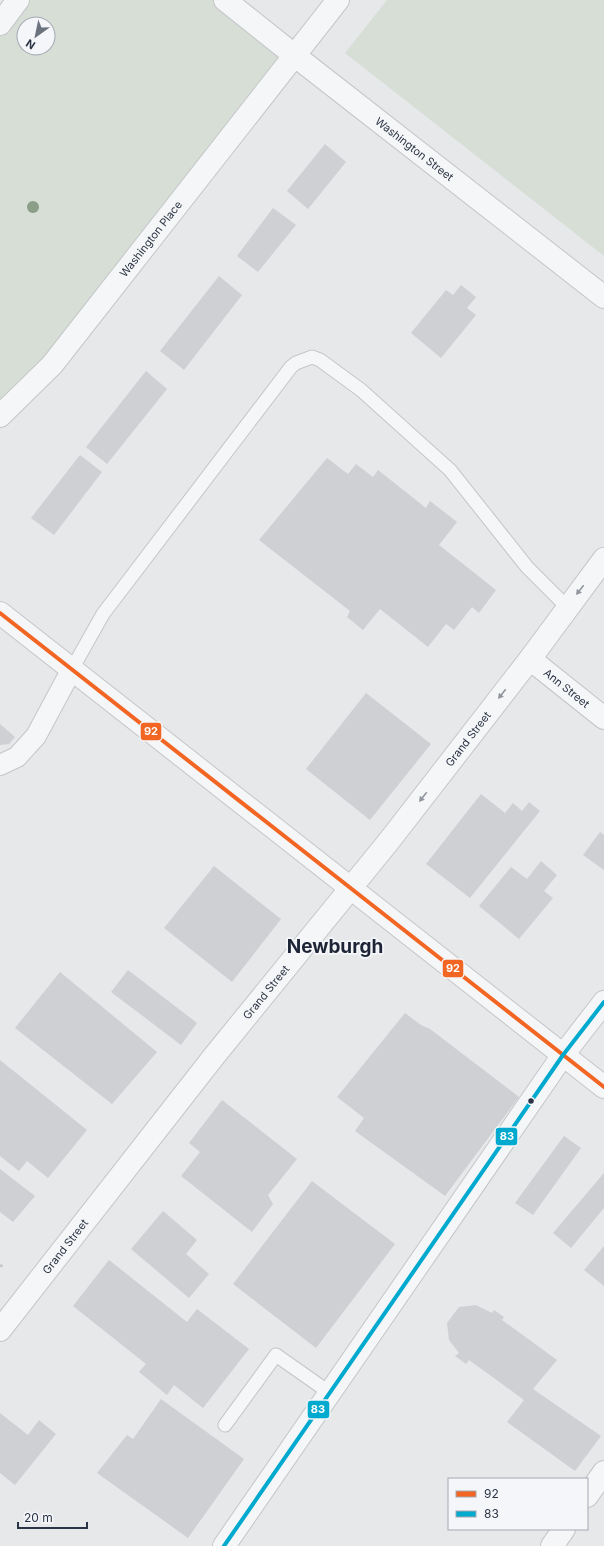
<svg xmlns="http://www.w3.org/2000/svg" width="604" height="1546" viewBox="0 0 604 1546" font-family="Inter,sans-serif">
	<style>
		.green { fill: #d6ded6; fill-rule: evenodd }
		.building { fill: #ced0d3 }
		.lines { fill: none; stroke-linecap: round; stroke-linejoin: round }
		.service-casing { stroke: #c4c6c8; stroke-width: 15 }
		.pedestrian-casing { stroke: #c4c6c8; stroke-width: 22 }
		.minor-casing { stroke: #c4c6c8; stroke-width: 24 }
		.tertiary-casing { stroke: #c4c6c8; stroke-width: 24 }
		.path { stroke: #c5c6ca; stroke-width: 2.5; stroke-dasharray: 3 3; stroke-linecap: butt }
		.service { stroke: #f5f6f7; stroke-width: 13 }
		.pedestrian { stroke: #f5f6f7; stroke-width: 20 }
		.minor { stroke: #f5f6f7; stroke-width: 22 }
		.tertiary { stroke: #f5f6f7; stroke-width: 22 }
		.bus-1-casing { stroke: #f4f6f9; stroke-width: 7 }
		.bus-2-casing { stroke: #f4f6f9; stroke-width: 7 }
		.bus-1 { stroke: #f26522; stroke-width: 4 }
		.bus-2 { stroke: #00a9ce; stroke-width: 4 }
		.tree { fill: #8a9e88 }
		.oneway { fill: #90959e }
		.bus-dot { fill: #2b3445; stroke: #f4f6f9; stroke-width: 1.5 }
		.labels { text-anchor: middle; stroke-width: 3.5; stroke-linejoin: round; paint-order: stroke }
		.street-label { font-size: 11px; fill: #2b3445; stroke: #f4f6f9 }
		.town-label { font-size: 19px; font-weight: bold; fill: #1d2536; stroke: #f4f6f9 }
		.line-badge { stroke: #f4f6f9; stroke-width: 1.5 }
		.badge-label { font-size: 11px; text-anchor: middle; font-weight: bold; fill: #fff }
	</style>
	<rect width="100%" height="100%" fill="#e6e8ea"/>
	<g class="green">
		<path d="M22 0H225L294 55 0 414V28ZM24 24H48V48H24Z"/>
		<polygon points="387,0 604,0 604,256 345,53"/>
	</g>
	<g class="building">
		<polygon points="325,144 346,162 308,209 287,191"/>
		<polygon points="273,208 296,225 258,272 237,256"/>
		<polygon points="219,276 242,295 184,370 160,351"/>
		<polygon points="461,285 476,297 467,308 476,315 441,358 411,333 446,290 453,295"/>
		<polygon points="146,371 167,389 107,464 86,447"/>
		<polygon points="80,455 102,472 54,535 31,518"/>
		<polygon points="327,458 348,474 356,464 373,477 378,470 426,508 430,501 457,522 439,545 496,590 479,613 472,607 454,630 446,624 428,647 380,609 363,630 347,617 350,611 259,540"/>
		<polygon points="366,693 431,744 370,820 306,769"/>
		<polygon points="0,724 15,737 9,744 0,745"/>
		<polygon points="481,794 505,813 513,803 522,811 529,802 540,811 470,898 426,864"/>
		<polygon points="600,832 604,835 604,870 583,855"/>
		<polygon points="541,861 557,875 544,891 553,898 519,939 479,906 511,867 527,879"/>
		<polygon points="214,866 281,919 232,982 164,928"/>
		<polygon points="128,970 197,1023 181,1045 111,992"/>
		<polygon points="60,972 157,1052 112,1104 15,1028"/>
		<polygon points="405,1013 421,1025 430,1029 519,1097 445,1196 355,1131 364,1118 337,1097"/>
		<polygon points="0,1060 87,1130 48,1178 27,1161 19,1171 0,1156"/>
		<polygon points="222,1100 297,1159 268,1195 273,1204 252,1232 181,1176 200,1152 189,1143"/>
		<polygon points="564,1136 581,1148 533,1215 515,1203"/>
		<polygon points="0,1169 35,1196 13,1222 0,1212"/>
		<polygon points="604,1173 604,1208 571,1248 553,1233"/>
		<polygon points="312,1181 395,1244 316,1348 233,1284"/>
		<polygon points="163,1211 197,1240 186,1254 209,1274 189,1298 131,1249"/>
		<polygon points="604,1246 604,1286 584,1270"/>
		<polygon points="109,1260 187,1322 197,1309 249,1349 203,1408 174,1385 167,1395 139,1372 146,1364 73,1306"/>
		<polygon points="476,1305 492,1313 494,1310 504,1317 502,1320 557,1360 533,1389 601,1436 575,1471 507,1422 524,1400 469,1360 466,1364 455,1356 459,1353 449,1340 447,1323 459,1307"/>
		<polygon points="161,1399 244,1459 188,1538 97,1473 127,1435 133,1439"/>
		<polygon points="0,1413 28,1435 39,1420 56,1434 15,1485 0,1473"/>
	</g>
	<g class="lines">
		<defs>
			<g id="service">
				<polyline points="72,669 103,614 291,367 296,363 312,357 320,360 361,390 450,470 527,567 567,607"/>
				<polyline points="225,1425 276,1355 330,1393"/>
			</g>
			<polyline id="pedestrian" points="0,765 17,757 36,736 72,669"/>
			<g id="minor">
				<path id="s1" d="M225 0 294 55 604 297"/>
				<path id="s2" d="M0 416 52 365 338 0"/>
				<path id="s3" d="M530 659 604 718"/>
				<polyline points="563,1055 604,1002"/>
				<path id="s4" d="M0 1330 215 1055 389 841 530 659 604 559"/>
				<polyline points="587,1496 604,1472"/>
				<polyline points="552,1546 564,1529"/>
			</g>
			<g id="tertiary">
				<polyline points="0,24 18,0"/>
				<polyline points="0,613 604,1087"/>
				<polyline points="224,1546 563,1055"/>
			</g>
		</defs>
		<use href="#service" class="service-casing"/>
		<use href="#pedestrian" class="pedestrian-casing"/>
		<use href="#minor" class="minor-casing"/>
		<use href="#tertiary" class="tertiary-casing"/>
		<polyline class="path" points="0,1265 4,1268"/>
		<use href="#service" class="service"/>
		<use href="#pedestrian" class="pedestrian"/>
		<use href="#minor" class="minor"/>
		<use href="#tertiary" class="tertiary"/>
		<defs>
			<polyline id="bus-1" points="0,613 604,1087"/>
			<polyline id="bus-2" points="224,1546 563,1055 604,1002"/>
		</defs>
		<use href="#bus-1" class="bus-1-casing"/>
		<use href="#bus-2" class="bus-2-casing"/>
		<use href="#bus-1" class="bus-1"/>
		<use href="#bus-2" class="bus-2"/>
	</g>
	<circle class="tree" cx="33" cy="207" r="6"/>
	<defs><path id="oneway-solid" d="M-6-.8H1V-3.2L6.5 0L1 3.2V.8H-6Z"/></defs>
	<g class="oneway">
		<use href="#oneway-solid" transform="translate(580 590) rotate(128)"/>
		<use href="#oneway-solid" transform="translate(502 694) rotate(128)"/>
		<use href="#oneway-solid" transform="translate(423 797) rotate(128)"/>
	</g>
	<circle class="bus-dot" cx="531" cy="1101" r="3.5"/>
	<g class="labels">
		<g class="street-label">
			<text dy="4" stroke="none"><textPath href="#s1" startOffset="241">Washington Street</textPath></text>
			<text dy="4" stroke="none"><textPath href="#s2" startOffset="233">Washington Place</textPath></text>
			<text dy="4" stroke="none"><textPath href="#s3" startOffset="47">Ann Street</textPath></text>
			<text dy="4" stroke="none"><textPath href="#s4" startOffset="754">Grand Street</textPath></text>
			<text dy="4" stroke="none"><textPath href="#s4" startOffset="430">Grand Street</textPath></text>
			<text dy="4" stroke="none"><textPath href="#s4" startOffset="106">Grand Street</textPath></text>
		</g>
		<g class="town-label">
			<text x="335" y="953">Newburgh</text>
		</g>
	</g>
	<g class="line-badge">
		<rect x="140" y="722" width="22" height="19" rx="4" fill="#f26522"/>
		<rect x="442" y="959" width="22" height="19" rx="4" fill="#f26522"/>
		<rect x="495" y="1127" width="23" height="19" rx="4" fill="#00a9ce"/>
		<rect x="307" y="1400" width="23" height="19" rx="4" fill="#00a9ce"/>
	</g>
	<g class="badge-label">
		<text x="151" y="735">92</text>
		<text x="453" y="972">92</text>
		<text x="507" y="1140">83</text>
		<text x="318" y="1413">83</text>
	</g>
	<rect x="448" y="1478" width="140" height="52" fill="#f4f6f9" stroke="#a4a8b1"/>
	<rect x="456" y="1491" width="20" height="6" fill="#f26522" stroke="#a4a8b1"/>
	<text x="484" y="1498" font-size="12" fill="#2b3445">92</text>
	<rect x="456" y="1511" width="20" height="6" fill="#00a9ce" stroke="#a4a8b1"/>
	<text x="484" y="1518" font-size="12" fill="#2b3445">83</text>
	<g transform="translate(36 36) rotate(213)"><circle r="19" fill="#f4f6f9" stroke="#a4a8b1"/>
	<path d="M0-3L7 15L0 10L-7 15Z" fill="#6c737f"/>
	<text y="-6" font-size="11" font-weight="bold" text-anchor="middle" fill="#2b3445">N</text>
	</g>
	<path d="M18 1522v6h69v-6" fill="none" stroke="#2b3445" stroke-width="2"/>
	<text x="24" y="1522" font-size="12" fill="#2b3445" stroke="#f4f6f9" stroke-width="3" paint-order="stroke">20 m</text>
</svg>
